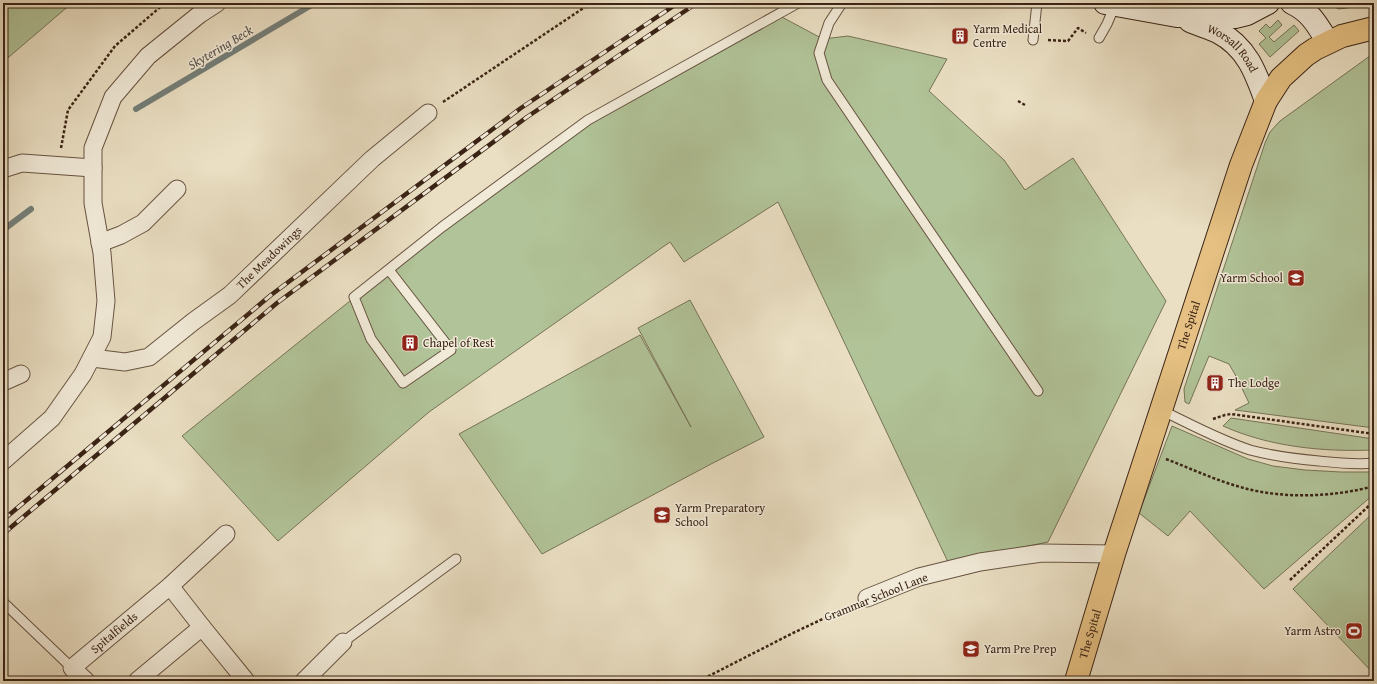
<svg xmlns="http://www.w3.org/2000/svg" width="1377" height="684" viewBox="0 0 1377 684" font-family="'Gentium Book Plus',serif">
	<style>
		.green { fill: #b1c398; stroke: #767457 }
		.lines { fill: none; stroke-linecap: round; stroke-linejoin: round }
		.stream { stroke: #747f79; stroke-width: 6 }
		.service-casing { stroke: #675341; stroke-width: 11 }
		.minor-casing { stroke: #675341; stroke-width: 19 }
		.secondary-casing { stroke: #3b2416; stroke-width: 24 }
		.primary-casing { stroke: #3b2416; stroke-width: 24 }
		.path { stroke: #3b2416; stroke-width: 2.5; stroke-dasharray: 3 2; stroke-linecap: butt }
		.service { stroke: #f1ead8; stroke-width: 9 }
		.minor { stroke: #f1ead8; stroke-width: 17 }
		.secondary { stroke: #f1ead8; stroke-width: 22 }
		.primary { stroke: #e5c082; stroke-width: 22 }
		.rail-casing { stroke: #3b2416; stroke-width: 4.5 }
		.rail { stroke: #f1ead8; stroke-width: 3; stroke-dasharray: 9; stroke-linecap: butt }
		.labels { text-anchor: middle; stroke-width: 3; stroke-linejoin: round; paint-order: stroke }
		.poi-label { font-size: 12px; fill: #3b2416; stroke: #f1ead8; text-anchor: start }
		.street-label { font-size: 12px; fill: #3b2416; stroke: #f1ead8 }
		.water-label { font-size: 13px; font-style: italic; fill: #585148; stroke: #f1ead8 }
	</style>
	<rect width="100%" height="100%" fill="#eadfc3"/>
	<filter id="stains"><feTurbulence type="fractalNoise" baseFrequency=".005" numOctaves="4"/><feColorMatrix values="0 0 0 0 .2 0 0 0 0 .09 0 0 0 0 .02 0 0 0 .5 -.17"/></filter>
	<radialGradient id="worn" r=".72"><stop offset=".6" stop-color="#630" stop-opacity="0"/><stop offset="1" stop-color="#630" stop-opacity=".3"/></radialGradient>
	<g class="green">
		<polygon points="3,3 72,3 3,62"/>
		<polygon points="1324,3 1374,3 1374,4 1339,9"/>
		<polygon points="778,15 823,39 848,36 947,59 929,91 1004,160 1025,190 1073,158 1166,301 1048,542 948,562 778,202 684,262 670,242 429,412 278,541 182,436 442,227 588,120"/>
		<polygon points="1278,20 1282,25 1269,37 1274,42 1294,25 1299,31 1270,57 1259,44 1266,38 1259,31 1266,24 1270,28"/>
		<polygon points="1374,53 1374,428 1235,410 1249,403 1237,378 1229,364 1209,356 1189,404 1185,402 1184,389 1265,143 1270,132 1280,121"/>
		<polygon points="690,300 764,437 711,464 542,554 459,434 640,335 691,427 638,328"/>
		<path d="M1231 418 1374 439V450C1323 452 1270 447 1223 426Z"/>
		<polygon points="1172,426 1248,459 1273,466 1305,470 1341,472 1374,472 1374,494 1264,589 1190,511 1168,536 1139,513"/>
		<polygon points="1374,512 1374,674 1293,589"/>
	</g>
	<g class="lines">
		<g class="stream">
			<polyline points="136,109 315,3"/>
			<polyline points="3,230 31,209"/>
		</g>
		<defs>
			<g id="service">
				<polyline points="842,3 829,23 819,53 827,80 1038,391"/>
				<polyline points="1099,38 1107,24 1115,5"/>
				<polyline points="1033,40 1037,3"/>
				<polyline points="389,270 451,350 403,383 371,339 354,297 442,227 588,120 798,3"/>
				<path d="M1161 410C1190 424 1219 440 1250 450 1273 456 1296 459 1319 461 1338 463 1356 465 1374 463"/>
				<polyline points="3,602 72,668"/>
				<polyline points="343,642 456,559"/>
			</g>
			<g id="minor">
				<polyline points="3,169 22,163 93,168"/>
				<polyline points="100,243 121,235 143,223 177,189"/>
				<path id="s1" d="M92 358 125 362 149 357 194 321 230 295 372 159 428 113"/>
				<polyline points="3,382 21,374"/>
				<polyline points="3,461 52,418 83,374 102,337 106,301 102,253 93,203 93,148 113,97 148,56 200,14 217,3"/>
				<polyline points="170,586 226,534"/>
				<polyline points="867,598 919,577 980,562 1042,553 1114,554"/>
				<path id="s2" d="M86 681 72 668 170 586 202 627 246 681"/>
				<polyline points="137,681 202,627"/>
				<polyline points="304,681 343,642"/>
			</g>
			<g id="secondary">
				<polyline points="1105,3 1177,16 1235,17 1247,14 1268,3"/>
				<path d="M1292 3C1311 12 1317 25 1328 42"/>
				<path id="s3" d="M1190 21C1199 25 1209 28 1218 32 1247 47 1256 73 1266 101"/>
			</g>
			<g id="primary">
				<path id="s4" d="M1076 681 1114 554 1241 165 1266 101 1281 78 1306 55 1315 49 1342 36 1374 28"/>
			</g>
		</defs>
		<use href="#service" class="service-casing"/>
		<use href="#minor" class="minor-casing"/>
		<use href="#secondary" class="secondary-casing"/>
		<use href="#primary" class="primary-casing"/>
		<g class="path">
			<polyline points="1048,40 1068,41 1078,28 1086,33"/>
			<polyline points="1018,101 1025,105"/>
			<polyline points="443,102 591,3"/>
			<polyline points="61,148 68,110 115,46 165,3"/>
			<polyline points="1213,419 1225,415 1231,414 1374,434"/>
			<path d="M1166 459C1192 469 1217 481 1244 488 1283 499 1335 497 1374 486"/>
			<polyline points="1290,580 1374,501"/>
			<polyline points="699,681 793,633 850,606"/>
		</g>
		<use href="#service" class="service"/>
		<use href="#minor" class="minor"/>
		<use href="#secondary" class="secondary"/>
		<use href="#primary" class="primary"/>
		<defs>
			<g id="rail">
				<polyline points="3,520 271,295 521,108 678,3"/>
				<polyline points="3,534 277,303 527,117 697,3"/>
			</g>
		</defs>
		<use href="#rail" class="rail-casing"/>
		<use href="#rail" class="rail"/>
	</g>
	<defs>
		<symbol id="building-square" viewBox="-11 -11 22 22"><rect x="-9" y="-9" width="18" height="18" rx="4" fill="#8f2418" stroke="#f1ead8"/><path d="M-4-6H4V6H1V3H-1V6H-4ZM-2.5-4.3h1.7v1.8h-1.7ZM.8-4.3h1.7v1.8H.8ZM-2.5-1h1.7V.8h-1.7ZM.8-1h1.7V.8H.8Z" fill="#fff"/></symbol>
		<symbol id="school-square" viewBox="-11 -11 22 22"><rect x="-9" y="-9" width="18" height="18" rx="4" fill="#8f2418" stroke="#f1ead8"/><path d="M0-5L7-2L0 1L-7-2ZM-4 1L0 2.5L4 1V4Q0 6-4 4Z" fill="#fff"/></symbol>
		<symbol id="stadium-square" viewBox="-11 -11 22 22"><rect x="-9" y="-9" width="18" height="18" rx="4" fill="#8f2418" stroke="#f1ead8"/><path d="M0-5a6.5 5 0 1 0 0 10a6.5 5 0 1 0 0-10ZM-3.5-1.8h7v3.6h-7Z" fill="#fff"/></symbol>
	</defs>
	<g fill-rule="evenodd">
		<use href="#building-square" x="950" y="26" width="20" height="20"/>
		<use href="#school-square" x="1286" y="268" width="20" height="20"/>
		<use href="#building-square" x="400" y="333" width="20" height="20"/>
		<use href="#building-square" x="1205" y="373" width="20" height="20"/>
		<use href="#school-square" x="652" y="505" width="20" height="20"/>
		<use href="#stadium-square" x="1344" y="621" width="20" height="20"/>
		<use href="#school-square" x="961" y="639" width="20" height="20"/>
	</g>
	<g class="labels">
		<g class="poi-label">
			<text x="973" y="33">Yarm Medical<tspan x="973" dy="14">Centre</tspan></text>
			<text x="1283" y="282" text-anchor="end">Yarm School</text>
			<text x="423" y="347">Chapel of Rest</text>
			<text x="1228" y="387">The Lodge</text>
			<text x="675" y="512">Yarm Preparatory<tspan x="675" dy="14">School</tspan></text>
			<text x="1341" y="635" text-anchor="end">Yarm Astro</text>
			<text x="984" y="653">Yarm Pre Prep</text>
		</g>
		<g class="street-label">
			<text dy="4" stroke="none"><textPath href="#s3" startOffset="52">Worsall Road</textPath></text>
			<text dy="4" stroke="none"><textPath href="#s1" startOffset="214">The Meadowings</textPath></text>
			<text dy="4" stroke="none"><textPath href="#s4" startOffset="373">The Spital</textPath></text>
			<text transform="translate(876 597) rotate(-22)" y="4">Grammar School Lane</text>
			<text dy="4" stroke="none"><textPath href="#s2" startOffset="74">Spitalfields</textPath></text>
			<text dy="4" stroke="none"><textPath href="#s4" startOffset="49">The Spital</textPath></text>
		</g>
		<g class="water-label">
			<text transform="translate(220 47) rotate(-31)" y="5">Skytering Beck</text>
		</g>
	</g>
	<rect width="1377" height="684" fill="none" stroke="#eadfc3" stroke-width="16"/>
	<rect x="4" y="4" width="1369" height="676" fill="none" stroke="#3b2416" stroke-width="2"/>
	<rect x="8" y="8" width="1361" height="668" fill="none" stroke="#3b2416"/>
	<rect width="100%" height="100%" filter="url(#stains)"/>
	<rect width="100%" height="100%" fill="url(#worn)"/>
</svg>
